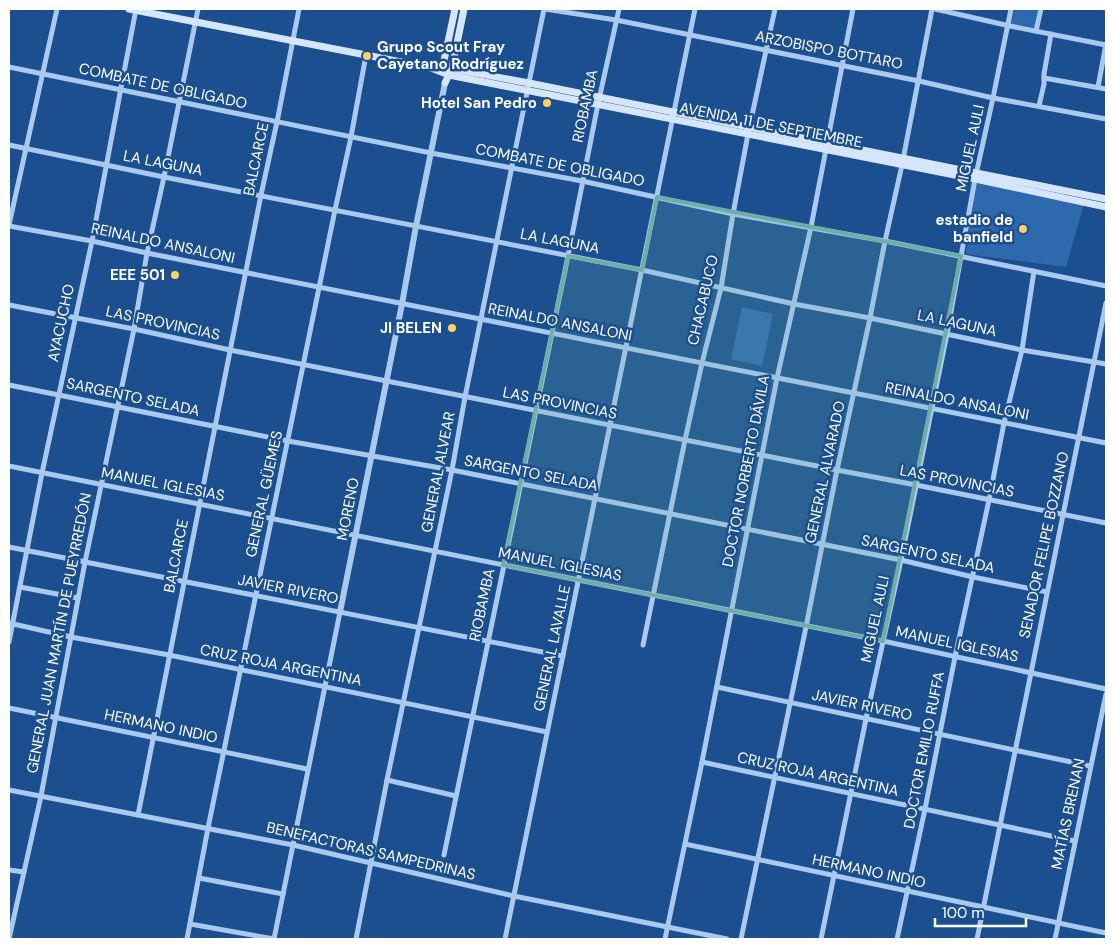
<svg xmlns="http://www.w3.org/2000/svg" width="1115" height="948" viewBox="0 0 1115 948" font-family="'DM Sans',sans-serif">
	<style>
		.green { fill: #2e69ad }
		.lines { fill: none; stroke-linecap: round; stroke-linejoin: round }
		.minor { stroke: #a9c9ee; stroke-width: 5 }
		.tertiary { stroke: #a9c9ee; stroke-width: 6 }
		.secondary { stroke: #d6e6fa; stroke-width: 7 }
		.marked { fill: #6fada8; fill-opacity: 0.2; stroke: #6fada8; stroke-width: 4; stroke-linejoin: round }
		.poi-dot { fill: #ffd166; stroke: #1b4f8f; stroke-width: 2 }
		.labels { text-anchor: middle; stroke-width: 5; stroke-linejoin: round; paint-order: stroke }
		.poi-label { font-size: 15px; font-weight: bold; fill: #fff; stroke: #1b4f8f; text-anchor: end }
		.street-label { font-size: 15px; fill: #fff; stroke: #1b4f8f }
	</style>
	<rect width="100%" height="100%" fill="#1b4f8f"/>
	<g class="green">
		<polygon points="1014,9 1039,9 1035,29 1010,26"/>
		<polygon points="975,183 1084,204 1066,267 966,254"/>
		<polygon points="742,307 773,314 762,366 731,359"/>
	</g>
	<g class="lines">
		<g class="minor">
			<polyline points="545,9 616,20 919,81 993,98 1106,119"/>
			<polyline points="935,9 1010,26 1106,45"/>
			<polyline points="1036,31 1041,9"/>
			<polyline points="9,67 431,153 582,181 733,214 885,241 1106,286"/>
			<polyline points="1044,78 1106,89"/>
			<polyline points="1098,87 1106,44"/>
			<polyline points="1039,106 1044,84 1044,74 1051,34"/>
			<polyline points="9,145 164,177 642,270 794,304 870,318 1022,350 1106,364"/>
			<polyline points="9,225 57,9"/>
			<polyline points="9,226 92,241 147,253 1106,443"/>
			<polyline points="9,305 134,329 230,350 837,470 916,485 1106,523"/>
			<polyline points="9,385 288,441 452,470 901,560 973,577 1047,592"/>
			<polyline points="9,466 883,641 1106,689"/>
			<polyline points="9,547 563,656"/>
			<polyline points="20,587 78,598"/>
			<polyline points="9,623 71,637 169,655 547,732"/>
			<polyline points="9,642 42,473 92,241 136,9"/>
			<polyline points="643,645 685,440 702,363 721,288 733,214 748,134 775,9"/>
			<polyline points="717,687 1090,766"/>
			<polyline points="9,708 307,769"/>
			<polyline points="702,762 1075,841"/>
			<polyline points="387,780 456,796"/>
			<polyline points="9,790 293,845 514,896 727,939"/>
			<polyline points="138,815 261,195 277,122 299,9"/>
			<polyline points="685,844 1106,933"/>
			<polyline points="444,855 568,256 598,104 619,9"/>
			<polyline points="9,870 24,872"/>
			<polyline points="199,878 283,894"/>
			<polyline points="190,924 274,939"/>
			<polyline points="9,939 41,796 85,562 134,329 147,253 164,177 198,9"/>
			<polyline points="187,939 208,828 335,210 351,137 366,55"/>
			<polyline points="274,939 340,612"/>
			<polyline points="356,939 387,780 452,470 465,397 544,9"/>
			<polyline points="505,939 695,9"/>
			<polyline points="665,939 702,762 777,378 811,227 853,9"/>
			<polyline points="741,939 806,627 837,470 870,318 885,241 902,165 932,9"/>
			<polyline points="821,939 866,719 901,560 947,334 975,179 993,98 1011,9"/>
			<polyline points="897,939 925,809 955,657 989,500 1004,423 1022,350 1034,271"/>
			<polyline points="977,939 1106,303"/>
			<polyline points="1055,939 1106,694"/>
		</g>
		<polyline class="tertiary" points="340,612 402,304 416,226 445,83"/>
		<g class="secondary">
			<polyline points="129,9 366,55 431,68 449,75 975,179 1106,207"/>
			<polyline points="431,68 443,67 529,83 1106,199"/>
			<polyline points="442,70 455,9"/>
			<polyline points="445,83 452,68 464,9"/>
		</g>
	</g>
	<path class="marked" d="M657 197 961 256 883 641 503 565 568 256 642 270Z"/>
	<g class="poi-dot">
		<circle cx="367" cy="56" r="5"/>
		<circle cx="547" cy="103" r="5"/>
		<circle cx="1023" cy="229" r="5"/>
		<circle cx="175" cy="275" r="5"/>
		<circle cx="452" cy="328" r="5"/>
	</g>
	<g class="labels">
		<g class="poi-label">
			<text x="377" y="52" text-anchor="start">Grupo Scout Fray<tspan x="377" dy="17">Cayetano Rodríguez</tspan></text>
			<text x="537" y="108">Hotel San Pedro</text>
			<text x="1013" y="225">estadio de<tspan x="1013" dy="17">banfield</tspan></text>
			<text x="165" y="280">EEE 501</text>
			<text x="442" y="333">JI BELEN</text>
		</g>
		<g class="street-label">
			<text transform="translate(829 50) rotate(11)" y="5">ARZOBISPO BOTTARO</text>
			<text transform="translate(163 86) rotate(12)" y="5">COMBATE DE OBLIGADO</text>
			<text transform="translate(585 106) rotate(-78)" y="5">RIOBAMBA</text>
			<text transform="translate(771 125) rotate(11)" y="5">AVENIDA 11 DE SEPTIEMBRE</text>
			<text transform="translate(970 148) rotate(-78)" y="5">MIGUEL AULI</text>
			<text transform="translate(256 159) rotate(-78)" y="5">BALCARCE</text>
			<text transform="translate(163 163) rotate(11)" y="5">LA LAGUNA</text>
			<text transform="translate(560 165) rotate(11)" y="5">COMBATE DE OBLIGADO</text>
			<text transform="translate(560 241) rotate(11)" y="5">LA LAGUNA</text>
			<text transform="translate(163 243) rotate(12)" y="5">REINALDO ANSALONI</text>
			<text transform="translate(703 300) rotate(-77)" y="5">CHACABUCO</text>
			<text transform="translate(560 322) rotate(11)" y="5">REINALDO ANSALONI</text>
			<text transform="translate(61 323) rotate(-78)" y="5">AYACUCHO</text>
			<text transform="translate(163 323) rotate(12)" y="5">LAS PROVINCIAS</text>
			<text transform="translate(957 323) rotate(12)" y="5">LA LAGUNA</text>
			<text transform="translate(133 397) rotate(12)" y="5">SARGENTO SELADA</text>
			<text transform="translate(957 401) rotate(11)" y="5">REINALDO ANSALONI</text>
			<text transform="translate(560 403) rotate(11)" y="5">LAS PROVINCIAS</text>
			<text transform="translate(746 471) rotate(-79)" y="5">DOCTOR NORBERTO DÁVILA</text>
			<text transform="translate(438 472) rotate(-79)" y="5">GENERAL ALVEAR</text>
			<text transform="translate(825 472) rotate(-78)" y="5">GENERAL ALVARADO</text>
			<text transform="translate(531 473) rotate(11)" y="5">SARGENTO SELADA</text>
			<text transform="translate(957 481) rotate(11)" y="5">LAS PROVINCIAS</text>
			<text transform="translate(163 484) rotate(11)" y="5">MANUEL IGLESIAS</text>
			<text transform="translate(264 494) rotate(-78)" y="5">GENERAL GÜEMES</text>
			<text transform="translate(348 509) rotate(-79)" y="5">MORENO</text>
			<text transform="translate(1044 545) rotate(-78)" y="5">SENADOR FELIPE BOZZANO</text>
			<text transform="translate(928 554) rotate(12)" y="5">SARGENTO SELADA</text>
			<text transform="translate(176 556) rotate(-79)" y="5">BALCARCE</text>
			<text transform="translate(560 564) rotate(11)" y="5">MANUEL IGLESIAS</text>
			<text transform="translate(288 589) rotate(11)" y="5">JAVIER RIVERO</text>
			<text transform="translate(482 605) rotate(-78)" y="5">RIOBAMBA</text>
			<text transform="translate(875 619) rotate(-78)" y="5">MIGUEL AULI</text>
			<text transform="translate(59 633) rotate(-79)" y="5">GENERAL JUAN MARTÍN DE PUEYRREDÓN</text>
			<text transform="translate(957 644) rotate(12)" y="5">MANUEL IGLESIAS</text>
			<text transform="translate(552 648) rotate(-78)" y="5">GENERAL LAVALLE</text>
			<text transform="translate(281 665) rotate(11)" y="5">CRUZ ROJA ARGENTINA</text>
			<text transform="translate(862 705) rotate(12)" y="5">JAVIER RIVERO</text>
			<text transform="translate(161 726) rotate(12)" y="5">HERMANO INDIO</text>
			<text transform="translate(924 750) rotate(-79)" y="5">DOCTOR EMILIO RUFFA</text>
			<text transform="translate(818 774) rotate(12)" y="5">CRUZ ROJA ARGENTINA</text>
			<text transform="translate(1068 814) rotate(-78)" y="5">MATÍAS BRENAN</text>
			<text transform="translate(371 851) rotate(13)" y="5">BENEFACTORAS SAMPEDRINAS</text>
			<text transform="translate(869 871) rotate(12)" y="5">HERMANO INDIO</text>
		</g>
	</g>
	<rect width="1115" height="948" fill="none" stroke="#ffffff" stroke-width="20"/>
	<path d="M935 918v8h91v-8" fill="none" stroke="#ffffff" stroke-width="2.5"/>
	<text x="942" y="918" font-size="15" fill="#ffffff" stroke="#1b4f8f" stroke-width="4" paint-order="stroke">100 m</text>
</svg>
